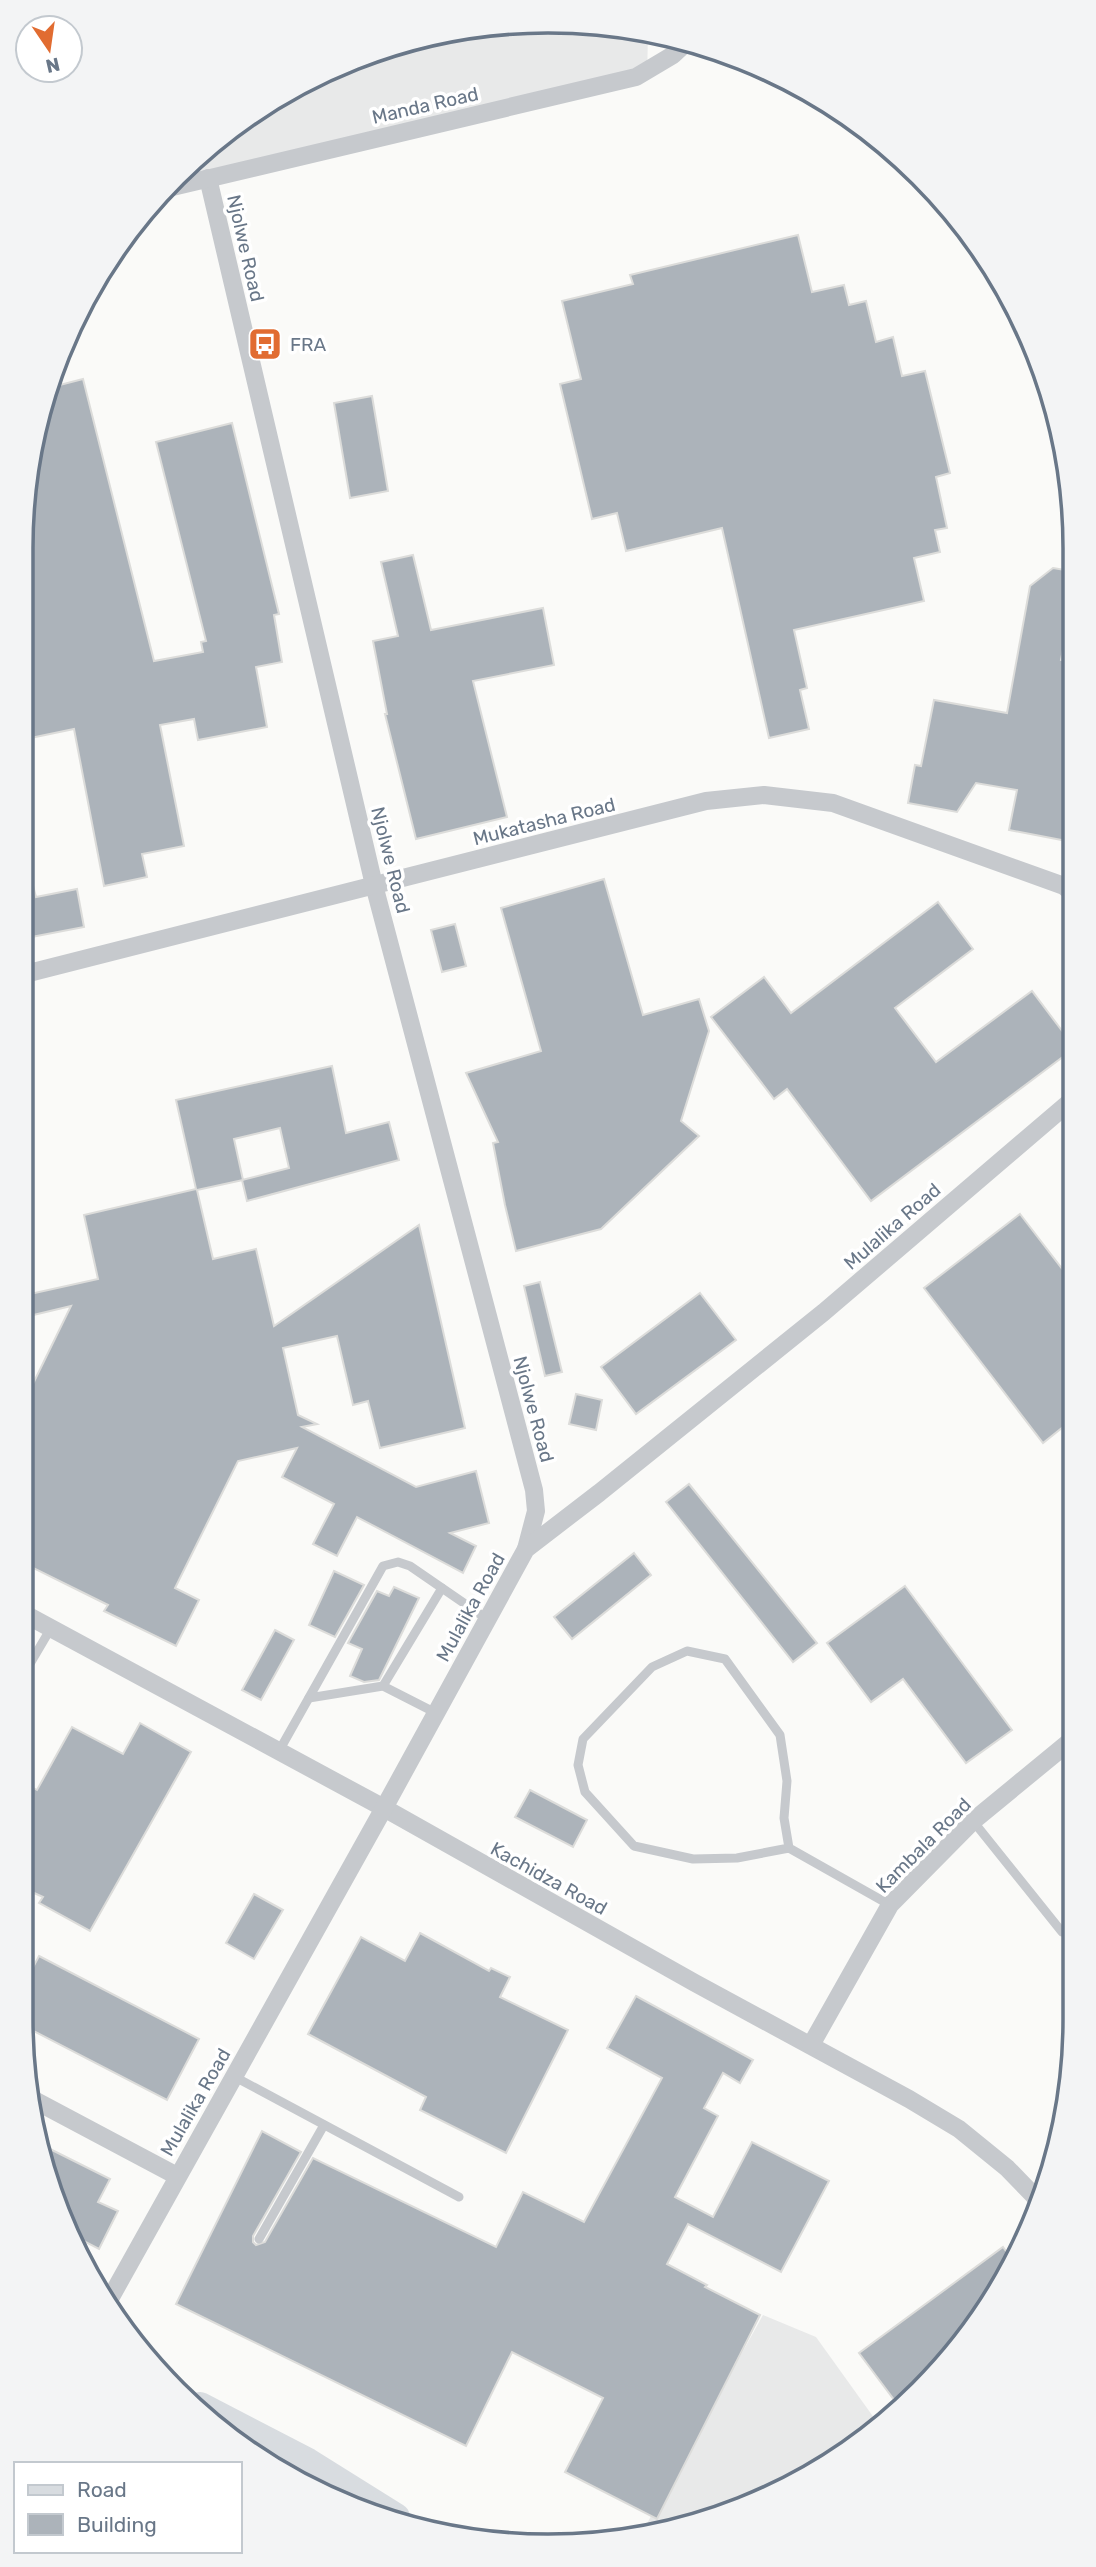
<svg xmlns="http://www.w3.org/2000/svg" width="1096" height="2567" viewBox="0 0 1096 2567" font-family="Rubik,sans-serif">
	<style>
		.built { fill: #e8e9e9 }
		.building { fill: #acb3ba; stroke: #dcdcda; stroke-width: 2 }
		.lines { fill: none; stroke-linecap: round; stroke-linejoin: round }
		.lane { stroke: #c6c9cd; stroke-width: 9 }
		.street { stroke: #c6c9cd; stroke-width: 18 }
		.primary { stroke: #d8dce0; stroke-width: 28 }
		.labels { text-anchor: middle; stroke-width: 7; stroke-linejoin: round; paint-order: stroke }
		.street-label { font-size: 19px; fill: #697788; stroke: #fff }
		.poi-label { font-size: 19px; fill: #697788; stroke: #fff; text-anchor: start }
		.rim { fill: none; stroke: #697788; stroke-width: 3.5 }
	</style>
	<rect width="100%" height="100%" fill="#fafaf8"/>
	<g class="built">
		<polygon points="514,22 617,26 648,33 647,79 153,199 228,130 315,75 412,39"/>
		<polygon points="763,2315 816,2337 877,2422 811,2476 717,2518 640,2536"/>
	</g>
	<g class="building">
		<polygon points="798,235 812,292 844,285 849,305 866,301 876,342 893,337 902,376 925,371 950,473 936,477 947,528 935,530 940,552 914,558 924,601 794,630 807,688 800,690 809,729 769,738 722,528 626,551 617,513 592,519 560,384 581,379 562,301 633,284 630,275"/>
		<polygon points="83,379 154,661 203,652 201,642 206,641 156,442 232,423 279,614 274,615 282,662 256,667 267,727 198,740 194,719 160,725 184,846 142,854 147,877 104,886 74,729 21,740 21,548 48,388"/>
		<polygon points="372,396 388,491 350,498 334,403"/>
		<polygon points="413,555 431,630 543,608 554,665 473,681 507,817 416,839 385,714 387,714 373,641 398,636 381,562"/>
		<polygon points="1053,568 1071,571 1071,607 1061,660 1071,662 1072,842 1009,830 1017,790 976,783 957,812 908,803 915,765 921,766 934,700 1007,713 1030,586"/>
		<polygon points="27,863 36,897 77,889 84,927 21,939 21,864"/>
		<polygon points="604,879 643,1015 699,999 709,1031 681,1121 699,1136 601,1229 516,1251 505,1205 493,1143 498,1142 466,1073 541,1051 501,908"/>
		<polygon points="938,902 973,949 895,1008 936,1062 1032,991 1072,1044 1072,1050 871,1201 787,1089 774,1099 711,1017 764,977 791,1013"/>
		<polygon points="455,924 466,966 442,972 431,930"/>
		<polygon points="332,1066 346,1133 389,1122 399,1160 247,1201 242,1180 289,1168 280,1128 234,1139 243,1180 197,1190 213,1259 256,1249 274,1326 419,1225 465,1428 380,1448 368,1401 353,1405 337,1336 283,1348 298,1415 317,1424 302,1427 416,1487 476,1471 489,1523 450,1533 476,1546 463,1573 357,1517 337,1556 313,1544 334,1504 282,1477 297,1448 238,1461 175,1588 199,1600 176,1646 104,1611 108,1605 21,1562 21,1390 28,1394 71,1306 25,1317 21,1296 98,1279 84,1215 196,1189 176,1100"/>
		<polygon points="1020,1214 1073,1283 1073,1419 1043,1443 924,1288"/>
		<polygon points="540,1282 562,1372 545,1376 524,1286"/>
		<polygon points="700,1293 736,1340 636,1414 601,1367"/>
		<polygon points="576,1394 602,1400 596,1430 569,1424"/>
		<polygon points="689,1484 817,1643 793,1662 666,1502"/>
		<polygon points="634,1553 651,1575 572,1639 554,1617"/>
		<polygon points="334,1571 364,1585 335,1637 309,1625"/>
		<polygon points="905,1586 1012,1730 966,1763 903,1679 871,1702 827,1643"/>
		<polygon points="394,1587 419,1598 379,1680 364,1682 350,1676 362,1649 348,1643 377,1591 389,1596"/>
		<polygon points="275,1630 294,1640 261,1700 242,1690"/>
		<polygon points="140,1723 191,1752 90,1931 39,1903 43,1897 21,1887 21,1798 28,1785 37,1790 72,1727 123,1754"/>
		<polygon points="530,1790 587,1820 573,1847 515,1817"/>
		<polygon points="254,1894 283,1910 254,1959 226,1943"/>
		<polygon points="420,1933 489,1971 491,1968 510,1977 500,1997 568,2030 506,2153 420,2110 426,2097 308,2034 361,1937 405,1961"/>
		<polygon points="39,1956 199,2039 167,2100 22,2025 21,1990"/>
		<polygon points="636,1996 753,2060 740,2083 723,2073 704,2108 718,2116 675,2197 713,2217 752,2142 829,2181 781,2272 688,2224 667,2264 707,2285 705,2287 760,2315 657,2519 565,2472 603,2398 512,2352 466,2446 176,2304 262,2131 301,2152 253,2236 253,2242 256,2245 265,2242 313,2158 496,2247 523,2192 584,2222 662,2078 607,2048"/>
		<polygon points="42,2145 110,2179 98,2202 118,2211 99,2249 70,2234 49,2189"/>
		<polygon points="1003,2247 1014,2262 1005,2282 944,2366 898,2405 859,2353"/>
	</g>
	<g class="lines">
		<g class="lane">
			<polyline points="21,1679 51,1628"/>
			<polyline points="383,1686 442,1588"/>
			<polyline points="309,1698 383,1686 436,1713"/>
			<polyline points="279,1751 383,1566 398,1562 410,1566 487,1619"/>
			<polyline points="973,1821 1062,1932"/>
			<polyline points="789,1848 737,1858 693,1859 634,1846 585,1792 578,1765 583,1739 652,1667 687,1651 725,1659 780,1735 787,1781 784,1818 789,1848 890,1905"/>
			<polyline points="235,2077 459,2197"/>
			<polyline points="259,2239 324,2125"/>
		</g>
		<g class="street">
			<polyline points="208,178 374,885 534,1490 536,1511 526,1549"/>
			<polyline points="164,189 636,77 673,55 687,42"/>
			<polyline points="21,975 706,801 764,795 833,803 1064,886 1072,893"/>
			<polyline points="21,1612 384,1808 695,1983 909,2099 959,2129 1007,2168 1041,2203"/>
			<polyline points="811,2045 890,1905 973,1821 1074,1738"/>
			<polyline points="34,2100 177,2176"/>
			<polyline points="107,2304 384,1808 526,1549 599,1493 824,1312 1072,1100"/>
		</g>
		<polyline class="primary" points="200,2406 308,2462 396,2517"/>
	</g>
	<defs>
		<symbol id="bus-square" viewBox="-11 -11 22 22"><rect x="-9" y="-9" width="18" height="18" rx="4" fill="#e16c31" stroke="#fff"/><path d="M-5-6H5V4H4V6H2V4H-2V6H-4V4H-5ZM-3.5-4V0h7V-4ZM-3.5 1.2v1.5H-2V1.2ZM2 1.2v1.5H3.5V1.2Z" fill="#fff"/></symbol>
	</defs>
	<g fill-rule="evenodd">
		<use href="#bus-square" x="246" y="325" width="38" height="38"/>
	</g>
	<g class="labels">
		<g class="street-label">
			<text transform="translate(425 105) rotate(-13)" y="7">Manda Road</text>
			<text transform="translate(246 248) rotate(77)" y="7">Njolwe Road</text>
			<text transform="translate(544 821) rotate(-14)" y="7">Mukatasha Road</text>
			<text transform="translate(391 860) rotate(76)" y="7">Njolwe Road</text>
			<text transform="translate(892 1226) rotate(-41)" y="7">Mulalika Road</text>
			<text transform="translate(534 1409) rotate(75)" y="7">Njolwe Road</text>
			<text transform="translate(470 1607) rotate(-61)" y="7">Mulalika Road</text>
			<text transform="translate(923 1845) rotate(-45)" y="7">Kambala Road</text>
			<text transform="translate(549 1878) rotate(29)" y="7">Kachidza Road</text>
			<text transform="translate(195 2102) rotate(-60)" y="7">Mulalika Road</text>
		</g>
		<g class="poi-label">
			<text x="290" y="351">FRA</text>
		</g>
	</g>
	<path d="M0 0H1096V2567H0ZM548 33H548A515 515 0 0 1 1063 548V2019A515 515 0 0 1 548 2534H548A515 515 0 0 1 33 2019V548A515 515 0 0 1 548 33Z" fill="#f3f4f5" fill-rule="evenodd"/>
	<path class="rim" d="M548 33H548A515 515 0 0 1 1063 548V2019A515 515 0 0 1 548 2534H548A515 515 0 0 1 33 2019V548A515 515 0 0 1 548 33Z"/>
	<rect x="14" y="2462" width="228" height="91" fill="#ffffff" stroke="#c3c9cf" stroke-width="2"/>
	<rect x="28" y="2485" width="35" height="10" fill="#d8dce0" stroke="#c3c9cf" stroke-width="2"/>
	<text x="77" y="2497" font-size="21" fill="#697788">Road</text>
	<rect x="28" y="2514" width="35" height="21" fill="#acb3ba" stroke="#c3c9cf" stroke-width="2"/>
	<text x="77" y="2532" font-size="21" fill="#697788">Building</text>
	<g transform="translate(49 49) rotate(167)"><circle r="33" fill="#ffffff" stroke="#c3c9cf" stroke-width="2"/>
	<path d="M0-5L12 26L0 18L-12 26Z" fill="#e16c31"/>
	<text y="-10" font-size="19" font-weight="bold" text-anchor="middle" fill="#697788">N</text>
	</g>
</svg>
